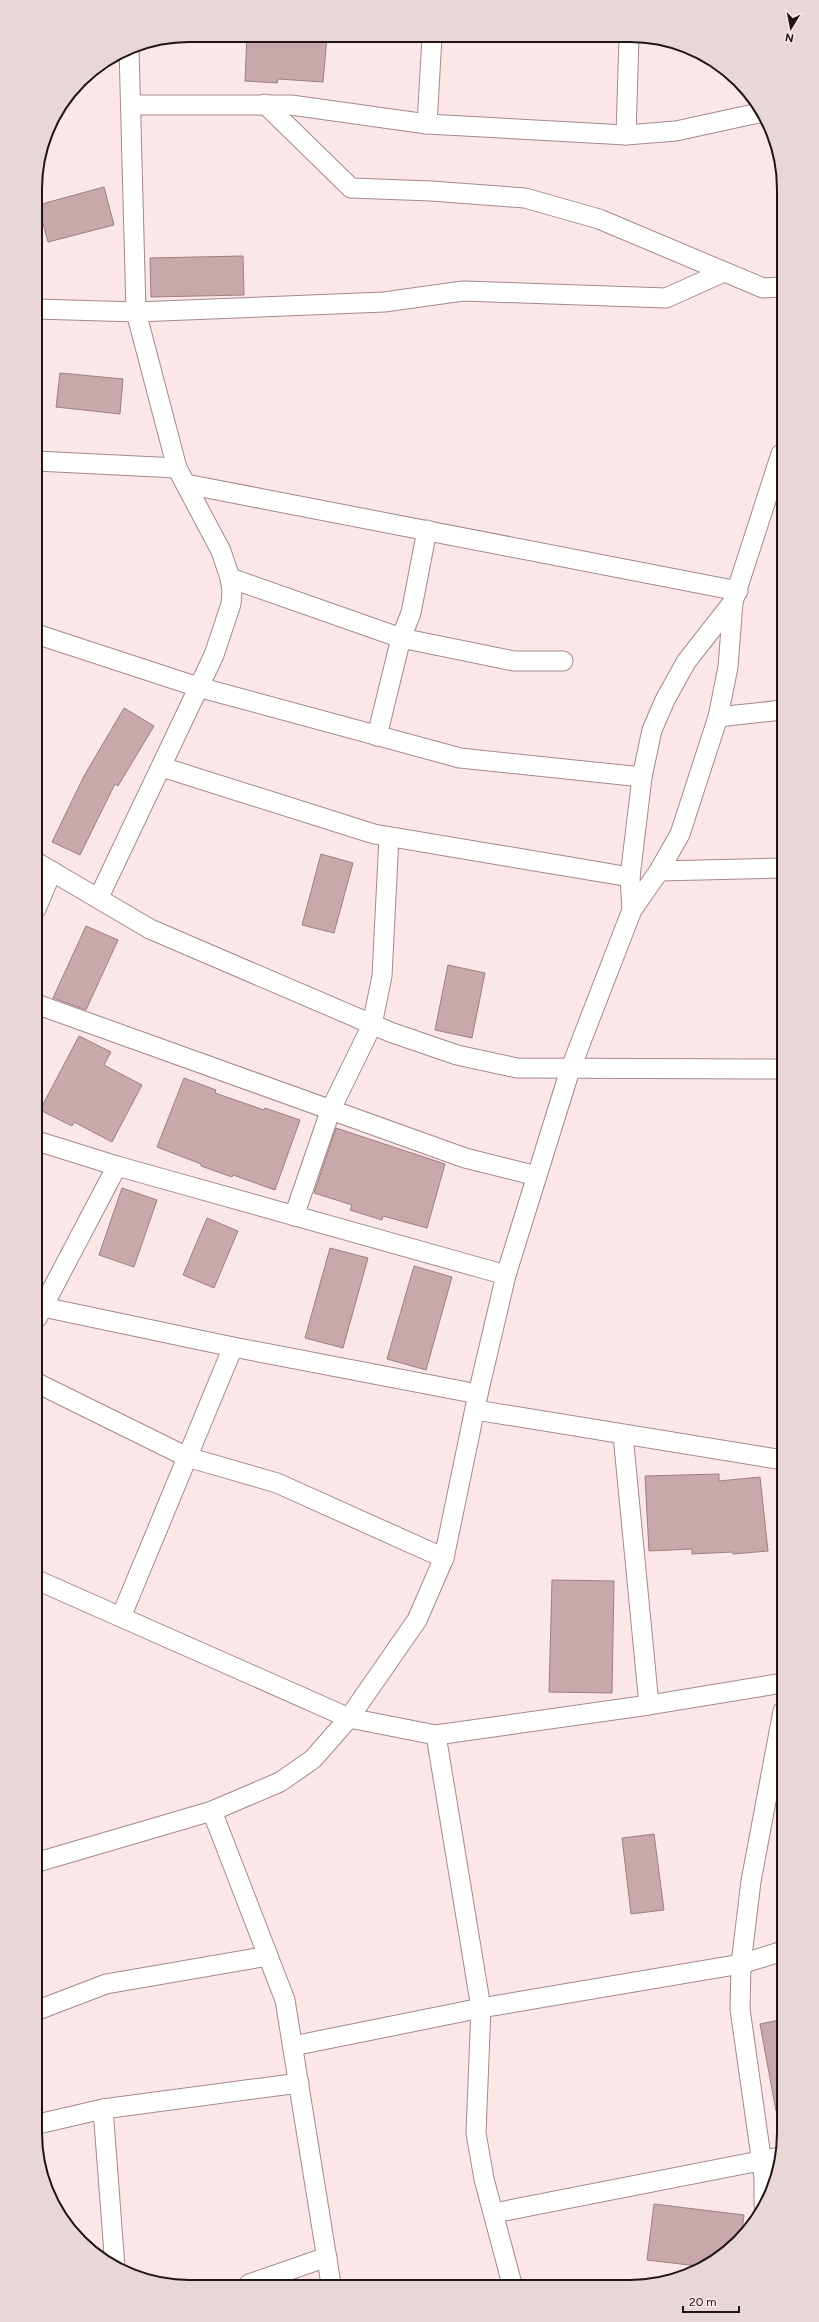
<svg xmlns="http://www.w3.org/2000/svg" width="819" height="2322" viewBox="0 0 819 2322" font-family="Figtree,sans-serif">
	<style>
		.building { fill: #c8a8ab; stroke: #9e7f82 }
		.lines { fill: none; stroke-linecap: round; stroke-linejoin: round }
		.minor-casing { stroke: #a7888b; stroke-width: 21 }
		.minor { stroke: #fff; stroke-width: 19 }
		.rim { fill: none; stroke: #201416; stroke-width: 2 }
	</style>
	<rect width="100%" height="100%" fill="#fbe7e8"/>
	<g class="building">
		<polygon points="247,35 327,36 323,82 278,79 277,83 245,81"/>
		<polygon points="104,187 114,225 48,242 38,205"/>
		<polygon points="243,256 244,295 151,297 150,258"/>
		<polygon points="60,373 123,379 120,414 56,407"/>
		<polygon points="124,708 154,726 118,786 115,784 80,855 52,842 84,776"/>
		<polygon points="321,854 353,863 334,933 302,925"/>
		<polygon points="86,926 118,940 86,1010 53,998"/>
		<polygon points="448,965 485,973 472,1038 435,1030"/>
		<polygon points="79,1036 111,1052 104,1065 142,1085 112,1142 74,1122 72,1126 40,1110"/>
		<polygon points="184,1078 216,1090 215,1093 264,1110 265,1108 300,1120 275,1190 233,1175 232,1177 201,1166 201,1164 157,1147"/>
		<polygon points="336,1128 445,1164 427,1228 383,1216 382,1220 350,1210 352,1205 314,1193"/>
		<polygon points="122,1188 157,1200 134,1267 99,1255"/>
		<polygon points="207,1218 238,1231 214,1288 183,1275"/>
		<polygon points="330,1248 368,1258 343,1348 305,1338"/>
		<polygon points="414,1266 452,1277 426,1370 387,1359"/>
		<polygon points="719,1474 719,1481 760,1477 768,1551 733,1554 733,1552 692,1554 692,1549 649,1551 645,1476"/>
		<polygon points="552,1580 614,1581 612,1693 549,1692"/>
		<polygon points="654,1834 664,1910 631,1914 622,1838"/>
		<polygon points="784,2019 784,2110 776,2111 760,2024"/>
		<polygon points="654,2204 744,2215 741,2239 706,2267 647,2260"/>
	</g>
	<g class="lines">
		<defs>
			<g id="minor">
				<polyline points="265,104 351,188 431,191 525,198 599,219 763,288 781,287"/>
				<polyline points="131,105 291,105 427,124 626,135 676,131 763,112"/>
				<polyline points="427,124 432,37"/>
				<polyline points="626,135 629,38"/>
				<polyline points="36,309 136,312 384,302 463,291 666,298 724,272"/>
				<polyline points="36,461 177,468"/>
				<polyline points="186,484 738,591"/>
				<polyline points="230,578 401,638 514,661 563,661"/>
				<polyline points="36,634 198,687 460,758 642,777"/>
				<polyline points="718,717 782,710"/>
				<polyline points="377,736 401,638 411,613 427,530"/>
				<polyline points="162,767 374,834 630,877"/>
				<polyline points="36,862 150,929 390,1032 457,1055 517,1068 782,1069"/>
				<polyline points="659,871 782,868"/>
				<polyline points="99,897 214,655 231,604 232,591 230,578 221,551 177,468 136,312 129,48"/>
				<polyline points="36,909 52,871"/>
				<polyline points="632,910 630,877 642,777 652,730 665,700 686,662 733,602 781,454"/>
				<polyline points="36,1004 465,1158 537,1176"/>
				<polyline points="37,1141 117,1166 506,1275"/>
				<polyline points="294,1216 331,1109 372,1025 382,976 389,837"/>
				<polyline points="43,1307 233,1347 478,1394"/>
				<polyline points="37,1318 117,1166"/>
				<polyline points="37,1383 187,1457 277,1483 444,1558"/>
				<polyline points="476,1410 783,1460"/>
				<polyline points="623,1435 649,1705"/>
				<polyline points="37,1580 349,1718 436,1735 649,1705 783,1683"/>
				<polyline points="121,1617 233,1347"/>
				<polyline points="436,1735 481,2008 476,2133 484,2179 512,2284"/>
				<polyline points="212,1811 285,2000 331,2284"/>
				<polyline points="38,1862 212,1811 280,1782 313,1759 349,1718 417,1620 444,1558 478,1394 506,1275 570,1070 632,910 659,871 680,834 718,717 728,667 733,602"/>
				<polyline points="38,2010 106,1984 268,1956"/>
				<polyline points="293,2046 481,2008 741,1964 783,1951"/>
				<polyline points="103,2109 115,2267"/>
				<polyline points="38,2124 103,2109 299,2083"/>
				<polyline points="764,2205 764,2178 740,2009 741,1964 751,1881 783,1711"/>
				<polyline points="494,2213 780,2157"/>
				<polyline points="249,2284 327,2257"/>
			</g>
		</defs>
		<use href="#minor" class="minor-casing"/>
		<use href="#minor" class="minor"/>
	</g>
	<path d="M0 0H819V2322H0ZM189 42H630A147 147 0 0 1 777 189V2133A147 147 0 0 1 630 2280H189A147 147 0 0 1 42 2133V189A147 147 0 0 1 189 42Z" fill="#e9d6d7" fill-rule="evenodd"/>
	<path class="rim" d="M189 42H630A147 147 0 0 1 777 189V2133A147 147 0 0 1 630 2280H189A147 147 0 0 1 42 2133V189A147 147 0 0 1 189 42Z"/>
	<g transform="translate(791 28) rotate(190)" stroke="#fbe7e8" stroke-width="3" paint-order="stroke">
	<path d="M0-3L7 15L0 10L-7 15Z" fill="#201416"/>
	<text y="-6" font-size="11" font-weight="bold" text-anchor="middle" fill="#201416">N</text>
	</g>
	<path d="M683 2306v6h56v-6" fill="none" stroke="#201416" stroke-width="2"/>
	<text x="689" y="2306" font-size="12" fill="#201416" stroke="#fbe7e8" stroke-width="3" paint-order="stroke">20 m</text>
</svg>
